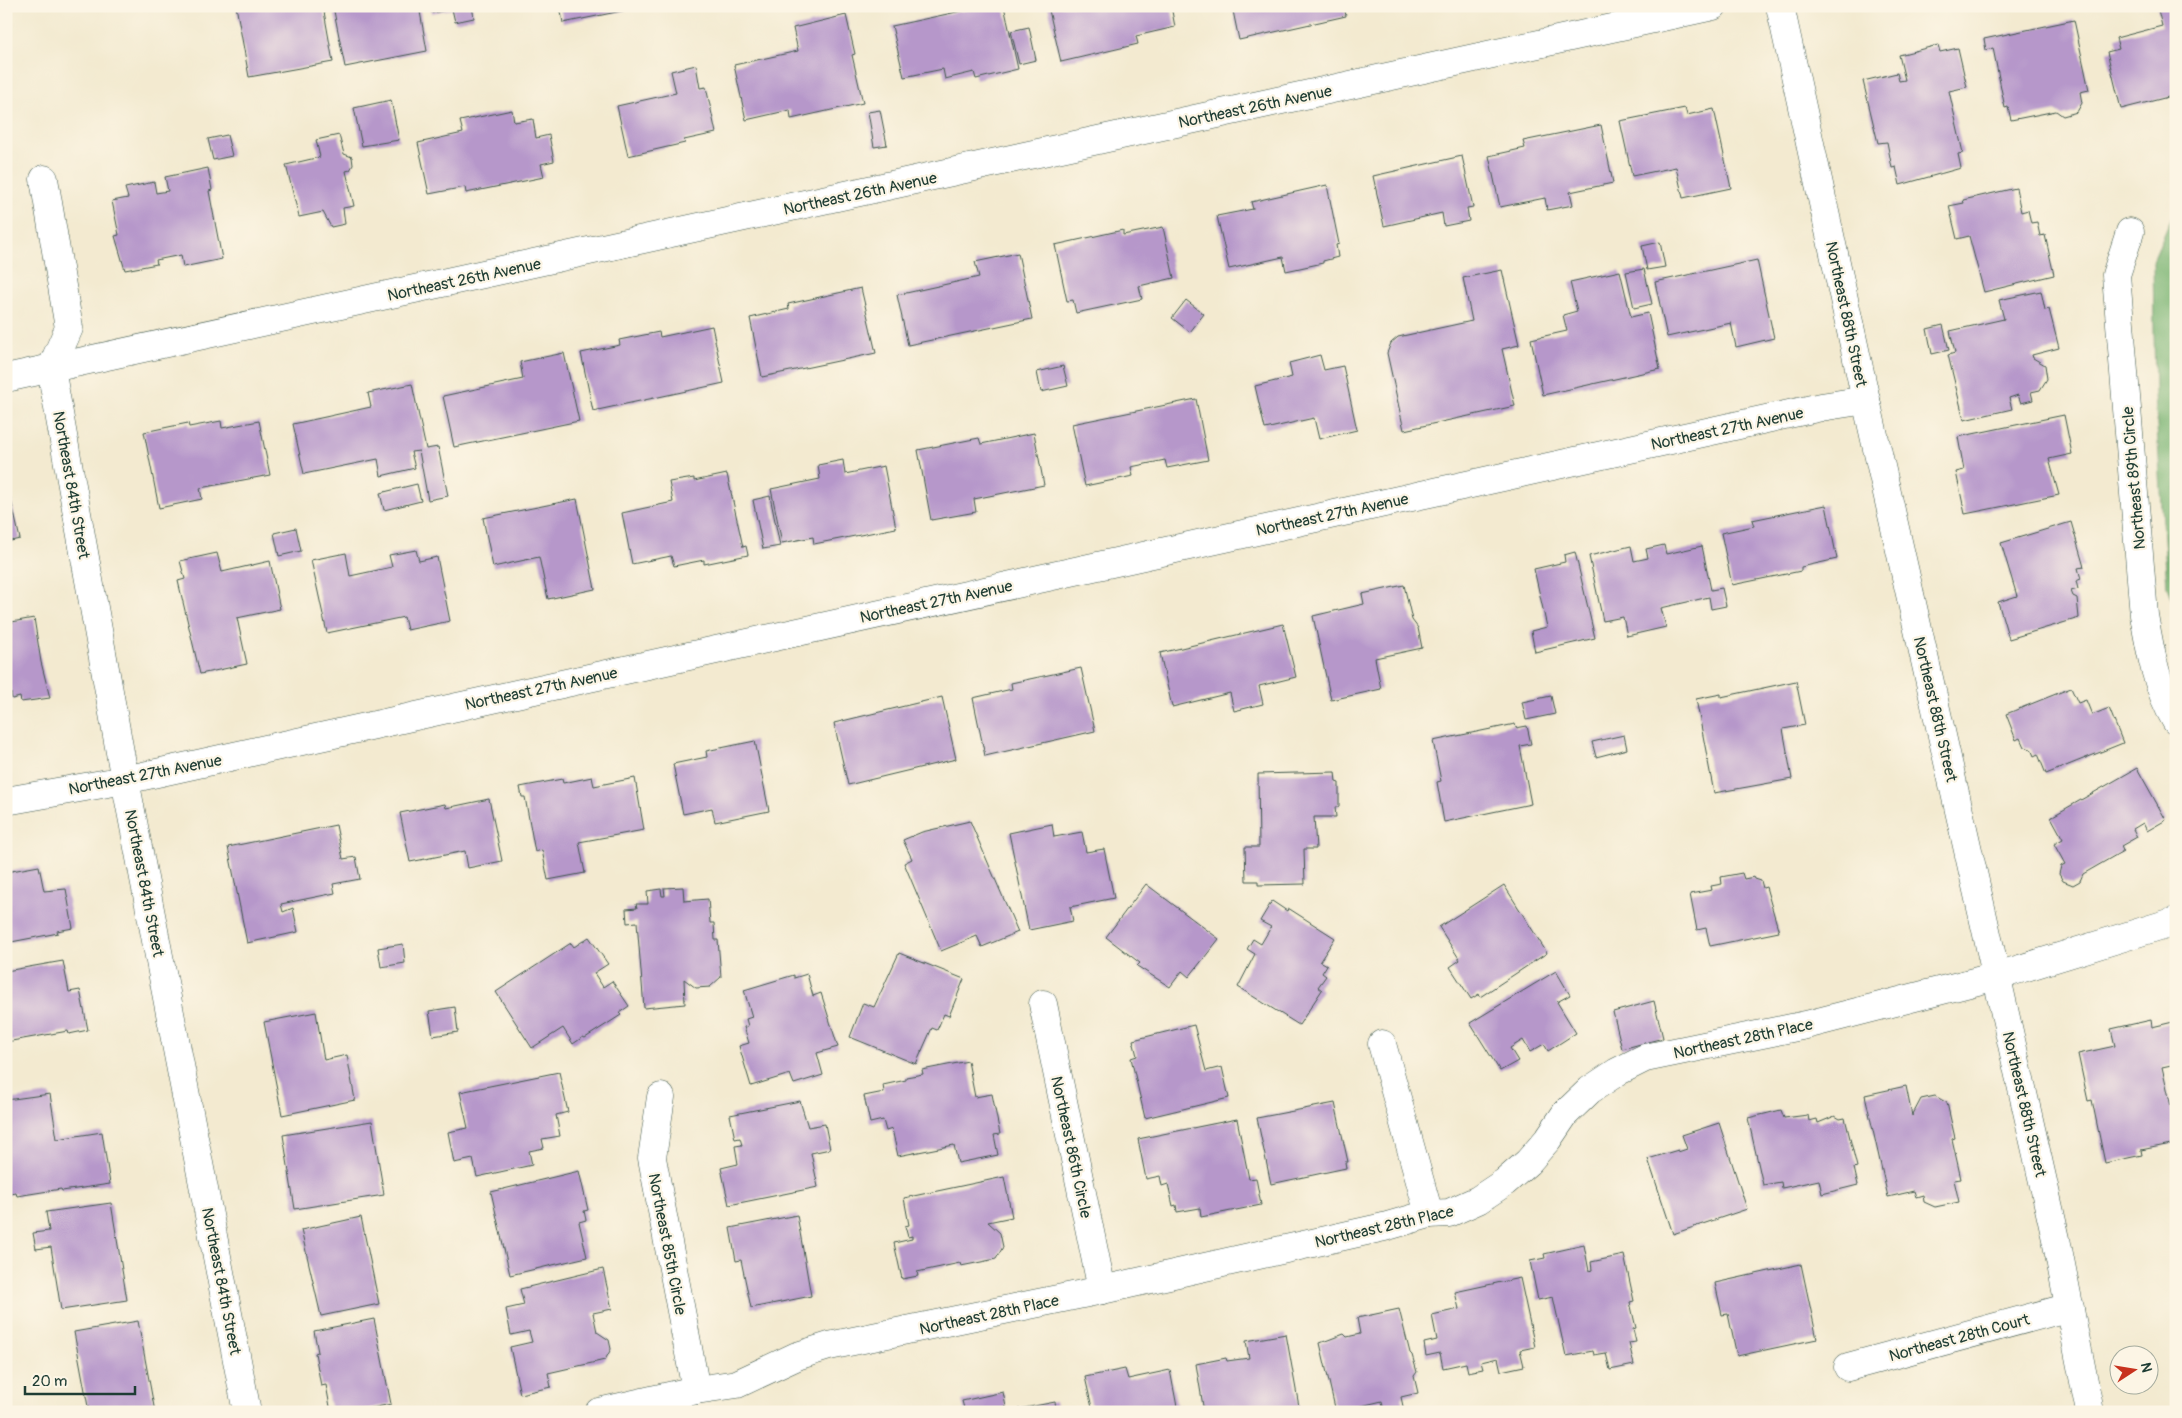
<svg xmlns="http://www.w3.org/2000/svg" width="2182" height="1418" viewBox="0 0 2182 1418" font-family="Pangolin,sans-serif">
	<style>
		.forest { fill: #7db674; stroke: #4e7a54 }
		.building { fill: #b697ca }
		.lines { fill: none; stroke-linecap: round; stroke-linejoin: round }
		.minor-casing { stroke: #3f574b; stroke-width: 29 }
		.minor { stroke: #fff; stroke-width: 28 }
		.labels { text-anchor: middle; stroke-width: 4.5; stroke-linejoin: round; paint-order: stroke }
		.street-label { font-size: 16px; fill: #1f3d34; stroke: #fcf5e5 }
	</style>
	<rect width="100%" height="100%" fill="#fcf5e5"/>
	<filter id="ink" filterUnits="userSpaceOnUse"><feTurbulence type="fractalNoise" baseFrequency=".02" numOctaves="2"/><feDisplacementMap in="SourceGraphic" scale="10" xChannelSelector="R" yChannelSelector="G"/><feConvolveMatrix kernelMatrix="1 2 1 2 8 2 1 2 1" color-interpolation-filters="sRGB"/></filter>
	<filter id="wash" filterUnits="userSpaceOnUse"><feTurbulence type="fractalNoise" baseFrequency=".0096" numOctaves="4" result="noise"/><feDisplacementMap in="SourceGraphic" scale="20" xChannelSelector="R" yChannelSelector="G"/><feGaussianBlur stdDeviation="1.12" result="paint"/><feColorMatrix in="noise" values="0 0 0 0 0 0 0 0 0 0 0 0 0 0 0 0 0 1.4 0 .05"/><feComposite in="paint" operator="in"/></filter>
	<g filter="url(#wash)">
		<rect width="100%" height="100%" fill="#f3ead0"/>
		<polygon class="forest" points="2176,207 2176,611 2167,587 2155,394 2153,261"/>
		<g id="blocks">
			<g class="building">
				<polygon points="236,6 323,6 333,62 249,77"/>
				<polygon points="333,6 419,6 427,51 345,67"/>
				<polygon points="431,6 472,6 474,18 455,22 452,9 432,13"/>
				<polygon points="560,6 641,6 641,7 563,23"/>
				<polygon points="965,6 1004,6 1018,69 976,79 974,72 945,79 943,69 904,77 892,26 966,10"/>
				<polygon points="1048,6 1171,6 1175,27 1136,36 1138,44 1061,62"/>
				<polygon points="1232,6 1344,6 1346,16 1239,40"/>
				<polygon points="2157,6 2176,6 2176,95 2121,109 2107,52 2119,49 2116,38 2162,26"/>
				<polygon points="846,15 855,54 852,55 863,103 791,119 790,110 746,120 734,65 798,51 793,28"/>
				<polygon points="2074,20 2089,90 2080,92 2082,103 2077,112 2063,116 2056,111 2011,120 2008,107 2005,108 1993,48 1986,50 1984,39"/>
				<polygon points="1029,27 1036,60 1019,64 1011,31"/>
				<polygon points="1938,45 1940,52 1958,48 1967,87 1949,91 1963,153 1958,154 1961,168 1900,185 1896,167 1892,168 1887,142 1878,143 1863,81 1897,73 1899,81 1905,80 1899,55"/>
				<polygon points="696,65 700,88 706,87 716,133 684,140 685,143 628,156 617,106 676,93 671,71"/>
				<polygon points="391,100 399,140 362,146 354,108"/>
				<polygon points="1685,108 1687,115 1714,109 1731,188 1683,198 1676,167 1632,176 1620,121"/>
				<polygon points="512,110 514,122 533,119 536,138 549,135 554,161 541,164 544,177 466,193 465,187 429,194 418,143 463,133 460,121"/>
				<polygon points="880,110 887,145 874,147 868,112"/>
				<polygon points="1601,125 1613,183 1570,192 1573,205 1547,210 1545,198 1500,207 1489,156 1525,148 1523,141"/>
				<polygon points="227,135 232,156 213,160 208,139"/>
				<polygon points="339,135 344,154 352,157 353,165 350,170 346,171 354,206 343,208 345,224 331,227 323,212 299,217 286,165 320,157 316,140"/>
				<polygon points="1462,156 1473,207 1467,208 1469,221 1444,226 1442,213 1384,226 1373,176"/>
				<polygon points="208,168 212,190 209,191 222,259 183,267 181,255 156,260 157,264 125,270 115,236 119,235 112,201 128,198 125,188 154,182 156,193 168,191 165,177"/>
				<polygon points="1327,185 1339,244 1336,245 1338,257 1323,261 1323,263 1286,271 1283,257 1229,269 1217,216 1253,209 1251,202"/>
				<polygon points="2016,188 2021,212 2028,210 2031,223 2037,222 2040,236 2045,235 2054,275 1984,292 1969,236 1957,239 1949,206 1964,203 1963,200"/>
				<polygon points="1163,227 1174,278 1139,286 1142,299 1076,313 1073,300 1067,301 1055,245 1123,230 1123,235"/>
				<polygon points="1660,242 1665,267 1647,270 1642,246"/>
				<polygon points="1018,253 1032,319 908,345 897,295 979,277 975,262"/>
				<polygon points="1757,260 1774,338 1736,347 1731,323 1667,337 1655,282"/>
				<polygon points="1644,269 1652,304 1634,308 1626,272"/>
				<polygon points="1502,270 1519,345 1502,349 1515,406 1404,430 1387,353 1391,343 1398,337 1472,321 1463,278"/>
				<polygon points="1620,271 1631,317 1648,313 1660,369 1543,395 1531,339 1567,331 1563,315 1577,311 1570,282"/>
				<polygon points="861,288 876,353 762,377 750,318 789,309 788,304"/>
				<polygon points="2041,291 2045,310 2049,309 2059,348 2032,355 2033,358 2045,365 2047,379 2040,390 2031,392 2033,400 2021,403 2018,395 2009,398 2012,409 1964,420 1948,355 1955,353 1950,331 2004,319 1999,300"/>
				<polygon points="1186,300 1204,314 1190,332 1172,318"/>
				<polygon points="1943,325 1949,350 1932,354 1927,329"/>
				<polygon points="712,326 724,383 593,411 581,353 620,345 619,340 659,332 660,337"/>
				<polygon points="564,353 579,421 454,447 443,396 523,379 520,362"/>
				<polygon points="1320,355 1324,370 1343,366 1357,430 1319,439 1314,418 1265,429 1255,386 1292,377 1289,363"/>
				<polygon points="1063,366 1068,386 1041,392 1037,372"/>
				<polygon points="412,384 426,449 438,447 448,496 428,500 419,451 411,452 415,468 381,476 378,459 304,474 293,424 371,407 368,393"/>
				<polygon points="1196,399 1208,460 1167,468 1165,460 1131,467 1133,476 1085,486 1072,424"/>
				<polygon points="2064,415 2072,454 2049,459 2059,495 1965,514 1956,472 1964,470 1958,437"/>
				<polygon points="221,421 222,428 259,421 270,475 200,488 202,499 159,508 144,432 188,423 189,427"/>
				<polygon points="1034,433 1044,485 974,499 976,512 931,520 918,450 979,438 981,444"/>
				<polygon points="843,460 845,474 884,466 896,528 814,544 813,537 782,543 771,489 820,479 818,465"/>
				<polygon points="727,474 743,547 746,546 748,555 704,564 704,560 674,566 671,556 632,564 622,513 673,502 669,482 694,478 694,481"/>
				<polygon points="6,478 20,539 6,542"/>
				<polygon points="417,484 421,501 384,510 380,493"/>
				<polygon points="770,496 780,546 763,549 753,500"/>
				<polygon points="577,499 595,589 548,599 539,557 493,567 483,518"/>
				<polygon points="1826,505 1837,559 1801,567 1801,571 1732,585 1721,533 1754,526 1752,520"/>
				<polygon points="2071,522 2084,567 2078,568 2081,579 2076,581 2078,589 2071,591 2073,596 2077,598 2079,618 2009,639 1998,602 2017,596 2001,543"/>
				<polygon points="296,528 301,551 279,556 274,533"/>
				<polygon points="1664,545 1666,554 1702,546 1711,590 1722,588 1726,606 1711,609 1709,597 1661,608 1666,627 1627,636 1623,617 1603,621 1589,556 1631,546 1634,561 1648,558 1646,549"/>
				<polygon points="416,550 419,561 437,557 450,621 407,630 404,617 327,633 311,560 346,553 350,576 392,567 389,555"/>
				<polygon points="1575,552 1595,638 1535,652 1531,631 1547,627 1534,569 1565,562 1564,555"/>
				<polygon points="217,553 222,572 270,561 280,609 237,618 247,664 200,674 178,581 185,579 180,561"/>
				<polygon points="1404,585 1412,620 1418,628 1422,648 1375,658 1381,689 1331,700 1313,616 1364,604 1362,594"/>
				<polygon points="34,618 41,662 50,698 21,702 20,697 12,699 11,693 6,694 6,623"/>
				<polygon points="1283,624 1296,677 1259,686 1263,704 1234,711 1230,693 1172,707 1160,653"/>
				<polygon points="1081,668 1095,731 985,756 973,698 1012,689 1011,683"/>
				<polygon points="1796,681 1805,725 1783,729 1792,779 1714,793 1696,699 1721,694 1721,697"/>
				<polygon points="2071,688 2078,703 2086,700 2092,715 2109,708 2123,743 2046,774 2038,754 2034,756 2031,749 2024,747 2020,738 2016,740 2006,714"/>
				<polygon points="1551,696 1555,714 1526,720 1522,702"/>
				<polygon points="942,697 956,759 848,785 834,723"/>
				<polygon points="1515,724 1516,728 1527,726 1531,744 1520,746 1531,804 1444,822 1437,782 1441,781 1433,741"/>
				<polygon points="1624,735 1627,749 1596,757 1592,742"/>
				<polygon points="755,741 769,811 715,822 712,808 683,814 673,764 707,757 706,751"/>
				<polygon points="2137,768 2166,820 2147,831 2143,823 2133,829 2137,837 2121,846 2123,851 2083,874 2080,881 2073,885 2063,881 2059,874 2061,866 2065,864 2054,844 2063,839 2051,817"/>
				<polygon points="1335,772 1336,782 1339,783 1339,807 1335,807 1336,817 1314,817 1316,849 1304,849 1305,884 1258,885 1258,881 1246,881 1245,847 1259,847 1258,774"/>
				<polygon points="592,777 594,786 635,778 644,830 579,842 585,873 548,880 542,850 535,852 525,797 522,797 520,787 562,779 563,783"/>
				<polygon points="489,799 502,861 468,868 465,851 410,862 400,813 445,804 446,808"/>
				<polygon points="970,821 1018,932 982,947 977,936 941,951 904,863 912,859 903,840 922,832"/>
				<polygon points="1052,824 1054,837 1082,832 1086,852 1104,849 1114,898 1070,907 1073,921 1029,930 1009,833"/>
				<polygon points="336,825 343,859 356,857 360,879 333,884 335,893 281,904 283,912 293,908 298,932 247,943 228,847"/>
				<polygon points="39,866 44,891 66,889 73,928 57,931 58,933 6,943 6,872"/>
				<polygon points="1742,873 1744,879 1754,877 1755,879 1761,881 1763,888 1766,887 1779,932 1710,946 1706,928 1697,930 1690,894 1712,890 1711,886 1722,884 1721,877"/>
				<polygon points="1146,884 1219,939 1189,977 1182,971 1170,987 1137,966 1140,963 1106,937"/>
				<polygon points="1504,885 1547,953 1480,997 1479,994 1471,999 1450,967 1460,960 1439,927"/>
				<polygon points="683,887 684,901 708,899 710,923 714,923 715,940 718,940 721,977 710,987 696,988 684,979 685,1004 644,1008 637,922 627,923 626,909 637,908 636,904 648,904 647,891 661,889 662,896 665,896 664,888"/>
				<polygon points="1272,901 1287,911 1288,908 1335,938 1320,961 1327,965 1322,973 1326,976 1318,987 1322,990 1299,1025 1238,987 1255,954 1247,949 1253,939 1261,944 1271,927 1260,921"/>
				<polygon points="589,937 608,964 594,973 603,987 612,981 629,1006 619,1013 621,1015 585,1038 583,1037 573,1044 563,1028 532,1048 496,992 571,943 574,947"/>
				<polygon points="403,944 405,963 381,967 378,948"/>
				<polygon points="899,953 964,979 949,1016 944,1014 937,1030 932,1028 916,1064 850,1037 863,1003 874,1007"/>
				<polygon points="63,961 69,992 80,990 88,1030 69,1034 68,1031 6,1042 6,971"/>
				<polygon points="1556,971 1570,995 1557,1002 1576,1033 1548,1051 1544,1044 1530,1052 1523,1040 1510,1048 1518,1061 1500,1071 1470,1023"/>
				<polygon points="807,974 813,996 821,993 838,1047 817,1053 823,1075 794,1084 790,1074 751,1086 739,1046 749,1043 744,1027 748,1026 746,1019 752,1017 744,990 794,975 794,978"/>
				<polygon points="1654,1001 1663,1038 1622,1049 1613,1012"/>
				<polygon points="455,1007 458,1032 433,1036 429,1011"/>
				<polygon points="316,1012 324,1060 347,1055 355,1100 282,1115 264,1022"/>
				<polygon points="2151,1020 2152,1027 2173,1022 2176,1036 2176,1064 2162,1067 2176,1128 2176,1143 2141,1150 2142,1155 2105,1163 2092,1100 2088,1101 2078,1054 2115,1046 2111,1029"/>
				<polygon points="1194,1025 1206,1071 1222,1067 1229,1098 1145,1118 1131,1058 1137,1056 1133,1040"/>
				<polygon points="968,1061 975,1097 992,1094 1000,1134 994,1135 998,1155 958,1163 954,1145 898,1156 892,1129 886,1131 883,1120 870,1123 864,1096 884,1092 883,1085 906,1080 906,1077 923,1074 922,1070"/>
				<polygon points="559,1072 568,1112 556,1115 560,1136 542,1139 544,1148 529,1151 532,1165 477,1177 473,1159 454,1163 448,1132 468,1128 460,1092"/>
				<polygon points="1906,1086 1912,1116 1921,1099 1935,1096 1947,1103 1955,1138 1952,1139 1961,1179 1954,1180 1959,1202 1935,1207 1924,1202 1923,1195 1916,1197 1914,1191 1888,1197 1865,1095"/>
				<polygon points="50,1094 57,1139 102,1132 110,1184 62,1191 61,1189 17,1196 16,1193 6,1195 6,1100"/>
				<polygon points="800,1101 808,1127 825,1124 830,1149 811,1153 818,1187 729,1205 721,1168 738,1164 735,1146 742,1145 740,1138 735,1139 730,1115"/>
				<polygon points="1335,1103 1348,1162 1345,1162 1346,1168 1271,1184 1257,1118"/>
				<polygon points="1781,1110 1784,1118 1808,1115 1809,1121 1817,1119 1818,1123 1835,1116 1840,1119 1845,1118 1857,1167 1854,1168 1858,1185 1822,1194 1819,1180 1782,1188 1781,1182 1763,1185 1748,1118"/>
				<polygon points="1237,1119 1249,1179 1256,1178 1261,1205 1201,1217 1200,1208 1177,1212 1176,1205 1173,1206 1168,1184 1162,1186 1160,1176 1146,1179 1138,1139"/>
				<polygon points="372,1121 384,1195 295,1209 283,1135"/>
				<polygon points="1719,1123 1747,1209 1673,1234 1648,1159 1678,1150 1678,1152 1687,1149 1682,1135"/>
				<polygon points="579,1171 588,1210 584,1211 586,1220 579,1222 587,1257 510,1275 491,1192"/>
				<polygon points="1004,1177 1012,1217 988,1222 1000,1233 1003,1247 996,1259 961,1266 960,1263 917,1272 918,1276 902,1279 894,1243 912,1239 912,1236 908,1237 905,1226 909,1225 904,1198"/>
				<polygon points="111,1203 127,1300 61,1310 51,1247 36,1249 33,1233 49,1231 46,1212"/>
				<polygon points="797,1215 811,1296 751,1308 741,1260 736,1261 730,1228"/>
				<polygon points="361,1217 379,1304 321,1316 301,1230"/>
				<polygon points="1584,1245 1589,1271 1592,1270 1591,1262 1624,1255 1634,1301 1630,1302 1636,1328 1633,1329 1636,1342 1629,1343 1634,1365 1610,1370 1606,1353 1594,1355 1593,1351 1566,1356 1553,1297 1538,1300 1530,1261 1545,1258 1544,1254"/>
				<polygon points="1801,1264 1817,1339 1737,1356 1728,1314 1722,1315 1715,1283"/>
				<polygon points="603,1269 612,1309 593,1313 597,1332 609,1340 611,1349 605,1360 548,1373 551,1387 520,1394 510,1347 532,1342 529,1331 511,1335 506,1309 524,1305 520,1289"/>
				<polygon points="1520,1278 1535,1347 1520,1350 1524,1366 1501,1371 1498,1358 1481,1362 1483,1369 1468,1372 1466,1363 1443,1368 1440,1353 1426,1356 1424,1343 1437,1340 1432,1315 1459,1309 1455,1292"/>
				<polygon points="1399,1309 1410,1353 1412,1355 1417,1372 1414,1376 1418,1393 1401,1397 1404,1411 1384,1412 1382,1401 1336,1412 1320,1343 1344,1334 1347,1337 1360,1334 1357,1318"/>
				<polygon points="374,1319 391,1404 353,1412 331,1412 326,1385 321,1386 315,1353 318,1352 314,1331"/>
				<polygon points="138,1321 155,1412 89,1412 74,1332"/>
				<polygon points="1286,1334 1300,1412 1204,1412 1196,1364 1226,1358 1227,1361 1249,1358 1246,1341"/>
				<polygon points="1125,1369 1128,1379 1170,1370 1178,1412 1093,1412 1085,1377"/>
				<polygon points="1003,1392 1007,1412 965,1412 962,1401"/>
				<polygon points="1055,1402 1057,1412 1020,1412 1019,1409"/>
				<polygon points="926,1408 927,1412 913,1412 913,1411"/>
			</g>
		</g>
	</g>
	<g filter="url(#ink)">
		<use href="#blocks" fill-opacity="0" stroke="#3f574b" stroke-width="1"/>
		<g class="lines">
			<defs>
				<g id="minor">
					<polyline points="1780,6 1866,400 2056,1239 2090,1412"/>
					<polyline points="44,179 69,328 51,369 125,780 247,1412"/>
					<path d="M2130 232 2116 275 2144 615C2150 651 2157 689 2176 721"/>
					<polyline points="6,378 1713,6"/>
					<polyline points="6,801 125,780 1821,407 1866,400"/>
					<polyline points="1043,1004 1102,1290"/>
					<polyline points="1382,1044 1429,1214"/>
					<polyline points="661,1097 652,1158 696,1390"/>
					<polyline points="1848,1367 2070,1307"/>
					<polyline points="599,1412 696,1390 737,1384 797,1356 829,1346 1102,1290 1384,1227 1429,1214 1449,1213 1478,1200 1505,1182 1528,1162 1548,1139 1565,1114 1590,1090 1617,1072 1645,1058 1806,1025 1997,976 2176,921"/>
				</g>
			</defs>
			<use href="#minor" class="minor-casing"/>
			<use href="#minor" class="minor"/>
		</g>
	</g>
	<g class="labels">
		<g class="street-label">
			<text transform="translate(1255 106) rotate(-12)" y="6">Northeast 26th Avenue</text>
			<text transform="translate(860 193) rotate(-12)" y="6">Northeast 26th Avenue</text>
			<text transform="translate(464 279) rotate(-12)" y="6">Northeast 26th Avenue</text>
			<text transform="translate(1847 314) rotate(78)" y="6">Northeast 88th Street</text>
			<text transform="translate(1727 428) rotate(-12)" y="6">Northeast 27th Avenue</text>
			<text transform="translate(2133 478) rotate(-95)" y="6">Northeast 89th Circle</text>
			<text transform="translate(72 485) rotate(80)" y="6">Northeast 84th Street</text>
			<text transform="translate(1332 514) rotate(-12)" y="6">Northeast 27th Avenue</text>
			<text transform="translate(936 601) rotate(-12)" y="6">Northeast 27th Avenue</text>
			<text transform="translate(541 688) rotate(-12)" y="6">Northeast 27th Avenue</text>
			<text transform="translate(1936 709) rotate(77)" y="6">Northeast 88th Street</text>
			<text transform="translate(145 774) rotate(-11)" y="6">Northeast 27th Avenue</text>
			<text transform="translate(145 883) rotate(79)" y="6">Northeast 84th Street</text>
			<text transform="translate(1743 1038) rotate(-12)" y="6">Northeast 28th Place</text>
			<text transform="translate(2025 1104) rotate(77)" y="6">Northeast 88th Street</text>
			<text transform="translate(1072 1147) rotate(78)" y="6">Northeast 86th Circle</text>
			<text transform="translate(1384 1226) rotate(-13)" y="6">Northeast 28th Place</text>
			<text transform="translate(668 1244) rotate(79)" y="6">Northeast 85th Circle</text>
			<text transform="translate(222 1281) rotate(79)" y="6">Northeast 84th Street</text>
			<text transform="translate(989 1314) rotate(-12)" y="6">Northeast 28th Place</text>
			<text transform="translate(1959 1337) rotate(-15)" y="6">Northeast 28th Court</text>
		</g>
	</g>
	<rect width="2182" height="1418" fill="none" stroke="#fcf5e5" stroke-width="25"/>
	<g transform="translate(2134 1370) rotate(78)"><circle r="24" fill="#fcf5e5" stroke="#a4ab9e"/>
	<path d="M0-4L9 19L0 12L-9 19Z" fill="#c8321e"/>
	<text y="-8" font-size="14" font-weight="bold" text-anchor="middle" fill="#1f3d34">N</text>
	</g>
	<path d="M25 1386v8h110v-8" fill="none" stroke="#1f3d34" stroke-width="2.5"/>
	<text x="32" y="1386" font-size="15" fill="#1f3d34" stroke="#fcf5e5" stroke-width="4" paint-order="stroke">20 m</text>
</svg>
